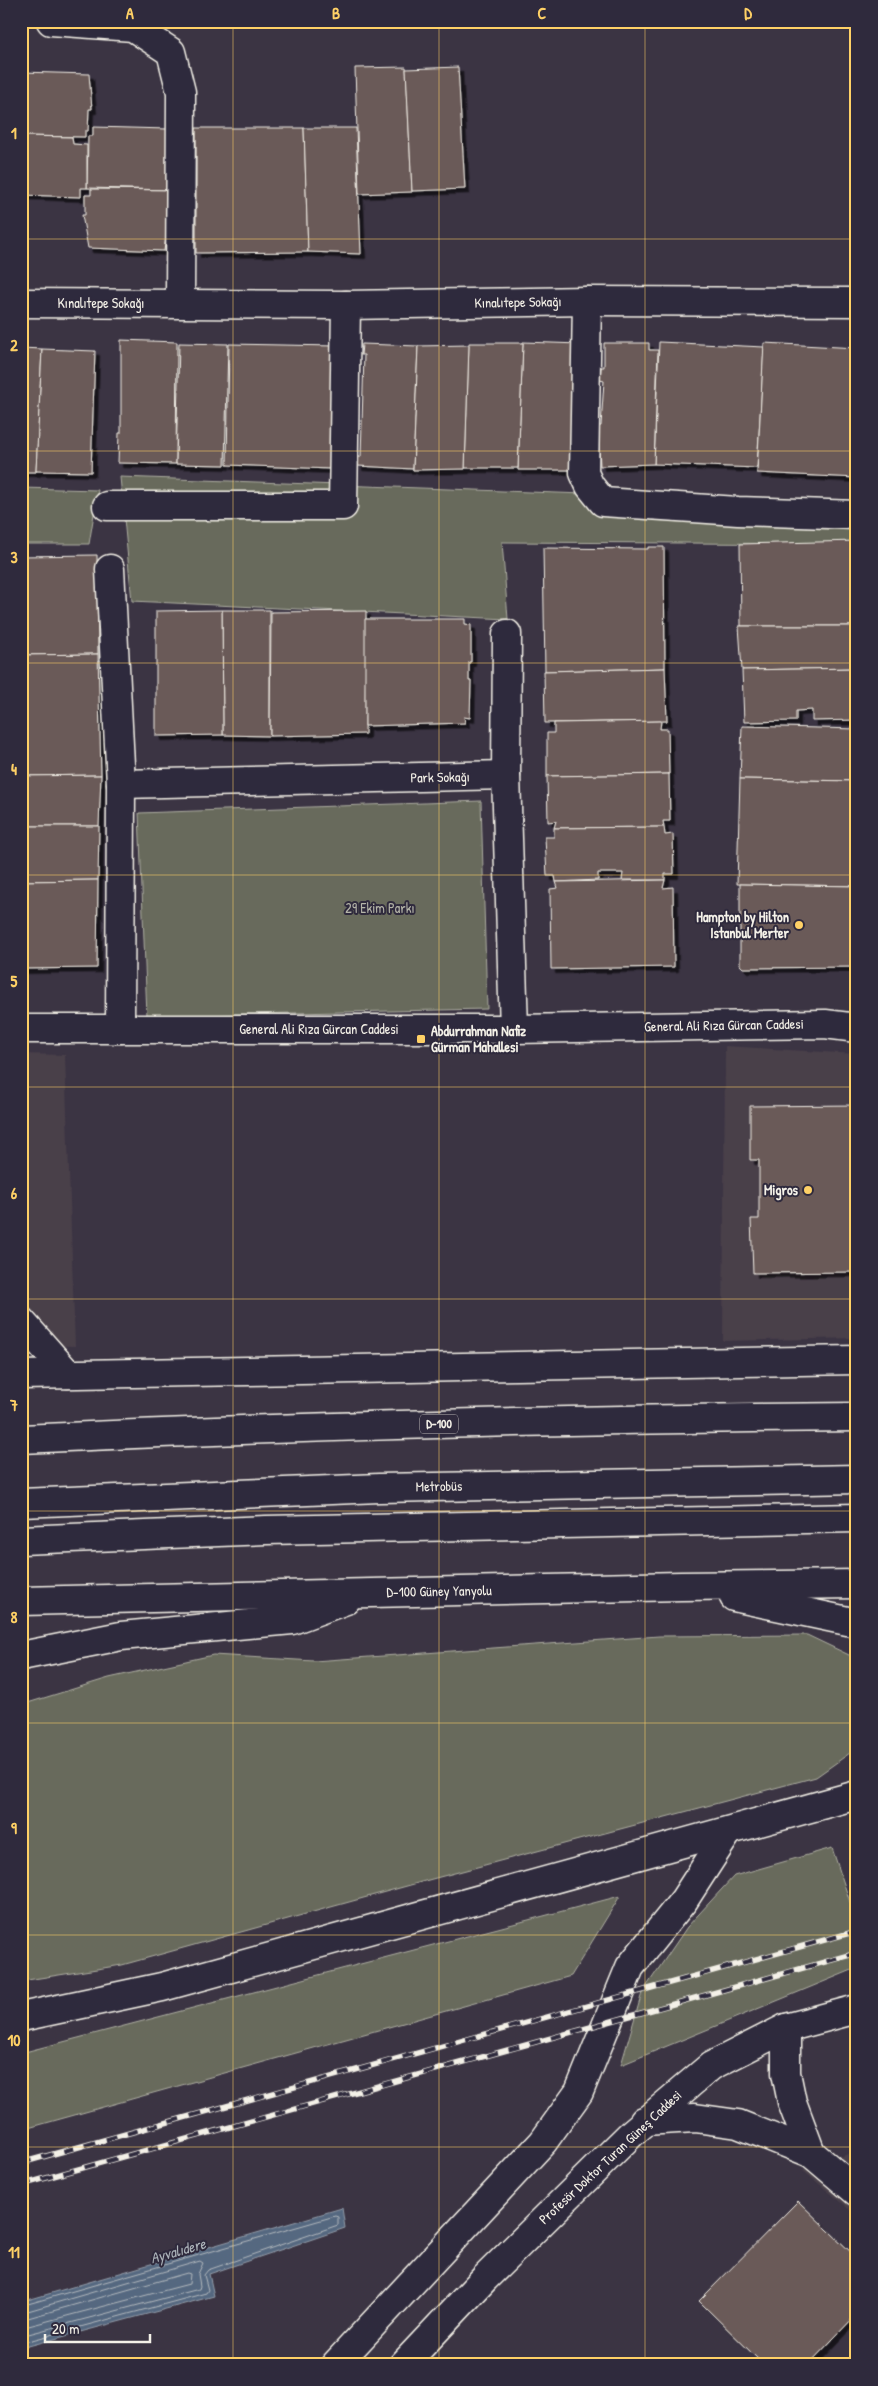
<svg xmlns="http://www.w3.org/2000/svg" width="878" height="2386" viewBox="0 0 878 2386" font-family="'Patrick Hand',sans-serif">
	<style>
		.built { fill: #493f4a }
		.green { fill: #686b5c; stroke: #aeaea2 }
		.water { fill: #546780; stroke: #949eaa }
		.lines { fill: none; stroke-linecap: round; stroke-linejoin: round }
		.shore { stroke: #b4babe; stroke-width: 1 }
		.building { fill: #6b5a59; stroke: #f4f1e8; filter: url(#shadow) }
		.minor-casing { stroke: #f4f1e8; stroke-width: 31 }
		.major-casing { stroke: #f4f1e8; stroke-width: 31 }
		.highway-casing { stroke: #f4f1e8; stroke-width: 31 }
		.minor { stroke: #2f2a3d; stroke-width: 28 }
		.major { stroke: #2f2a3d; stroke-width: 28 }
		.highway { stroke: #2f2a3d; stroke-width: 28 }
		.rail-casing { stroke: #f4f1e8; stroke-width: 5.5 }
		.rail { stroke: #2f2a3d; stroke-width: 4; stroke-dasharray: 11; stroke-linecap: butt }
		.grid { fill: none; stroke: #ffd166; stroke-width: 1; stroke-opacity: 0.55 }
		.poi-dot { fill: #ffd166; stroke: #2f2a3d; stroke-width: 2 }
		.labels { text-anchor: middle; stroke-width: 4; stroke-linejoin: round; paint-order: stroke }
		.shield { fill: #2f2a3d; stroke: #b9b5b5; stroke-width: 1 }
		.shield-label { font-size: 12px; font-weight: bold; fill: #f4f1e8 }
		.street-label { font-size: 14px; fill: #f4f1e8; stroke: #2f2a3d }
		.park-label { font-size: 14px; fill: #b5b5a9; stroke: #2f2a3d }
		.poi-label { font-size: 14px; font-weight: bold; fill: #f4f1e8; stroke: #2f2a3d; text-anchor: end }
		.water-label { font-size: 15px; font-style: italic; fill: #acb3b9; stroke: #2f2a3d }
		.neatline { fill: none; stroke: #ffd166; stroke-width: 2 }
		.grid-label { font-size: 16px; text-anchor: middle; font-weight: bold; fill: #ffd166 }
	</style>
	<defs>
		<filter id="shadow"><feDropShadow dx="4.5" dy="4.5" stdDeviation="0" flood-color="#0009"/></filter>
	</defs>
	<rect width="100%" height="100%" fill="#3b3443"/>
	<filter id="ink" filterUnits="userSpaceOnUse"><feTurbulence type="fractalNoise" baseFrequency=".02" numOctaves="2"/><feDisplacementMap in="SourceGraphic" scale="10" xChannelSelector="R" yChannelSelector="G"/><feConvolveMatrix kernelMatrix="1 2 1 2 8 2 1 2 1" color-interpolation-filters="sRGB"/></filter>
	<g filter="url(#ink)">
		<g class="built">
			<polygon points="725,1046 857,1054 857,1338 723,1341"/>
			<polygon points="21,1054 65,1055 75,1346 21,1345"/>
			<polygon points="857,2151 857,2215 802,2170"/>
		</g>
		<g class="green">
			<polygon points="120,477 857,504 857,544 502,542 508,619 132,601"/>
			<polygon points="21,488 98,490 89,544 21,544"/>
			<polygon points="481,801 487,1009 147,1016 139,813"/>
			<polygon points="807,1635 849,1655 857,1662 857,1748 816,1777 432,1879 122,1965 21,1981 21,1705 109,1678 213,1655 314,1661 659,1636"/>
			<polygon points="832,1848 857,1923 857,1968 621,2065 642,1993 687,1927 734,1876"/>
			<polygon points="620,1896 571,1976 21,2130 21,2053"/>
		</g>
		<polygon class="water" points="342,2208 345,2228 209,2274 214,2296 21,2348 21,2302"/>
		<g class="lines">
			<g class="shore">
				<polyline points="21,2306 335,2216 338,2217 338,2225 208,2270 204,2275 208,2290 206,2293 21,2343"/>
				<polyline points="21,2313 200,2261 203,2263 198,2274 200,2286 199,2289 21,2336"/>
				<polyline points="21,2320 187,2273 190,2274 189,2284 21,2328"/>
			</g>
		</g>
		<g class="building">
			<polygon points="406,67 412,192 359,194 355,68"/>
			<polygon points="458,67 465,189 412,191 406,69"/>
			<polygon points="21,72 89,74 92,109 89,109 88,131 85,131 85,137 21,136"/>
			<polygon points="93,127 167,129 172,190 87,188 88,136 93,136"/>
			<polygon points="196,128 304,128 308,252 196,253"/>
			<polygon points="304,128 356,128 361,254 308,252"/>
			<polygon points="21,136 72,137 73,144 87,145 87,188 81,188 81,197 21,195"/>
			<polygon points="91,189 172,190 164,251 88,248 82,215 85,215 85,195 91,195"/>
			<polygon points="121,340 177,342 176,464 118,463 119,433 121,433"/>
			<polygon points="523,342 580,344 575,470 518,470"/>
			<polygon points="659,342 764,347 757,468 654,464"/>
			<polygon points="179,343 228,344 225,465 176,464"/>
			<polygon points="469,343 523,343 518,468 465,468"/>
			<polygon points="604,343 649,343 649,350 658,350 654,464 600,466 598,426 601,426 604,381 600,380 601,367 604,367"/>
			<polygon points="764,343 857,348 857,478 757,473"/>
			<polygon points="229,344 335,346 331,469 227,465"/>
			<polygon points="362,344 418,346 413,469 358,466 358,457 361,457 364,355 361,355"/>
			<polygon points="469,345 465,469 413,470 418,346"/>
			<polygon points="21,348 42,349 36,472 21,472"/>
			<polygon points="42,349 95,351 91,472 36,471"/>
			<polygon points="857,541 857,626 741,626 740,544"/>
			<polygon points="648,547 664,547 665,668 545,671 543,548 648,549"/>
			<polygon points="97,555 98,654 21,655 21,556"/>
			<polygon points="222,610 270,610 270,736 223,735"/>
			<polygon points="222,610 223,735 156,736 156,611"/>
			<polygon points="366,611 365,734 270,736 271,612"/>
			<polygon points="365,619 465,619 465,624 471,625 471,662 469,662 469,681 471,681 470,718 464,717 465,723 365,726"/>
			<polygon points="739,626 857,626 857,668 742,670"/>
			<polygon points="98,654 101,775 21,776 21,655"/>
			<polygon points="665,668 667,721 545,723 544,671"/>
			<polygon points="857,668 857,720 812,721 812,710 796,711 796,721 744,722 742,670"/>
			<polygon points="661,721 660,729 668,729 669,774 547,776 547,733 554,733 554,723"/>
			<polygon points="742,726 857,729 857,781 740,779"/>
			<polygon points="669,774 670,821 663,821 664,827 554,828 556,821 548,822 547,776"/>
			<polygon points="101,775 99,826 21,826 21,776"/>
			<polygon points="740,779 857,781 857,886 737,884"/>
			<polygon points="21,826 99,826 98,880 21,881"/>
			<polygon points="664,827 665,835 673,834 674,874 665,874 665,880 622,880 623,873 598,873 598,880 556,882 555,876 547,876 545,837 554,837 554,828"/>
			<polygon points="98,880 97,968 21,969 21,881"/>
			<polygon points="665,880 663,888 673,887 674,967 551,969 550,889 558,888 556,882"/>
			<polygon points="740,884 857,886 857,967 743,968 740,965"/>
			<polygon points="857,1105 857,1272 753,1273 751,1219 759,1219 759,1160 750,1160 750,1106"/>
			<polygon points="798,2201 857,2258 857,2314 808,2365 764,2365 699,2301"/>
		</g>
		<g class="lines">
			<defs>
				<g id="minor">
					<polyline points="51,21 133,27 171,52 181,92 180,302"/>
					<polyline points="587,301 584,473 590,486 603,502 738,511 857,515"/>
					<polyline points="21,303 346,305 587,301 857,302"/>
					<polyline points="107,506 343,506 346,305"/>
					<polyline points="110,569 121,784 120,1029"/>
					<polyline points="507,634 506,775 514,1029"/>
					<polyline points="121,784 506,775"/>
					<polyline points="21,1321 68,1374"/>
					<polyline points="21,1503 379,1488 857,1479"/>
					<polyline points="786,2028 786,2073 792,2102 811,2153"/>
					<polyline points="644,2121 695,2118 738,2124 811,2153 857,2192"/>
				</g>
				<g id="major">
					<polyline points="21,1029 514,1029 825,1024 857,1028"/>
					<polyline points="21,1375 857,1360"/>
					<polyline points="734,1597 857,1623"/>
					<polyline points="21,1601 681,1586 857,1584"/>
					<polyline points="21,1656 121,1636 292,1620 346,1600"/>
					<polyline points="21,2017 162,1987 857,1795"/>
					<polyline points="335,2365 543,2142 579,2092 630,1967 684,1900 728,1832"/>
					<polyline points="403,2365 485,2278 632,2133 711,2066 786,2028 857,2009"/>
				</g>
				<g id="highway">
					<path d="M21 1439C300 1426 578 1419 857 1417"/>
					<polyline points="21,1540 266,1530 857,1518"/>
				</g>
			</defs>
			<use href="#minor" class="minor-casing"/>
			<use href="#major" class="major-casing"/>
			<use href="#highway" class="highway-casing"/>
			<use href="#minor" class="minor"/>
			<use href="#major" class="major"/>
			<use href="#highway" class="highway"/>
			<defs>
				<g id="rail">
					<polyline points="21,2163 857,1931"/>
					<polyline points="21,2185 857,1953"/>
				</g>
			</defs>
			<use href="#rail" class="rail-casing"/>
			<use href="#rail" class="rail"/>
		</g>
	</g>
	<path class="grid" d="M233 21V2365M439 21V2365M645 21V2365M21 239H857M21 451H857M21 663H857M21 875H857M21 1087H857M21 1299H857M21 1511H857M21 1723H857M21 1935H857M21 2147H857"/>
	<g class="poi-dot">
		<circle cx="799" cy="925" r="5"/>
		<rect x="416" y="1034" width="10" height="10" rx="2.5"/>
		<circle cx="808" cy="1190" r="5"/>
	</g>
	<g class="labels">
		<rect class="shield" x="420" y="1414.5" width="38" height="19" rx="4"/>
		<g class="shield-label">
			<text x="439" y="1428">D-100</text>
		</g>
		<g class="street-label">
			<text transform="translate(518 302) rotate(-1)" y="5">Kınalıtepe Sokağı</text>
			<text x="101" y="308">Kınalıtepe Sokağı</text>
			<text transform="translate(440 777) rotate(-1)" y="5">Park Sokağı</text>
			<text transform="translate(724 1025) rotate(-1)" y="5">General Ali Rıza Gürcan Caddesi</text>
			<text x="319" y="1034">General Ali Rıza Gürcan Caddesi</text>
			<text transform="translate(439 1486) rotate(-1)" y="5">Metrobüs</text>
			<text transform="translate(439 1591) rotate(-1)" y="5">D-100 Güney Yanyolu</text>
			<text transform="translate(610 2157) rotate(-43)" y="5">Profesör Doktor Turan Güneş Caddesi</text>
		</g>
		<g class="park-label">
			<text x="380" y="913">29 Ekim Parkı</text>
		</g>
		<g class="poi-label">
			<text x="789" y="922">Hampton by Hilton<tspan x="789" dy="16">Istanbul Merter</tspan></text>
			<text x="431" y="1036" text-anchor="start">Abdurrahman Nafiz<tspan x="431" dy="16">Gürman Mahallesi</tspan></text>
			<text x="798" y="1195">Migros</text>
		</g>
		<g class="water-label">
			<text transform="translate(178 2251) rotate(-16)" y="5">Ayvalıdere</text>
		</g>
	</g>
	<rect width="878" height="2386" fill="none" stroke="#2f2a3d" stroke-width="55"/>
	<path d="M45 2334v8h105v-8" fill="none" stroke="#f4f1e8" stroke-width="2.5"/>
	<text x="52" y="2334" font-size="15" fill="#f4f1e8" stroke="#2f2a3d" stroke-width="4" paint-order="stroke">20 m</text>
	<rect x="28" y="28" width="822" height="2330" class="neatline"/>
	<g class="grid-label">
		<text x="130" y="19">A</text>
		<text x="336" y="19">B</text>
		<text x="542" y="19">C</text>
		<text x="748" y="19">D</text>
		<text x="14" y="139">1</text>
		<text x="14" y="351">2</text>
		<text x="14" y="563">3</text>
		<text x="14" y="775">4</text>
		<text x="14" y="987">5</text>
		<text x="14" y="1199">6</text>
		<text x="14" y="1411">7</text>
		<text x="14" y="1623">8</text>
		<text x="14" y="1834">9</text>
		<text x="14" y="2046">10</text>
		<text x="14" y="2258">11</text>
	</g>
</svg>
